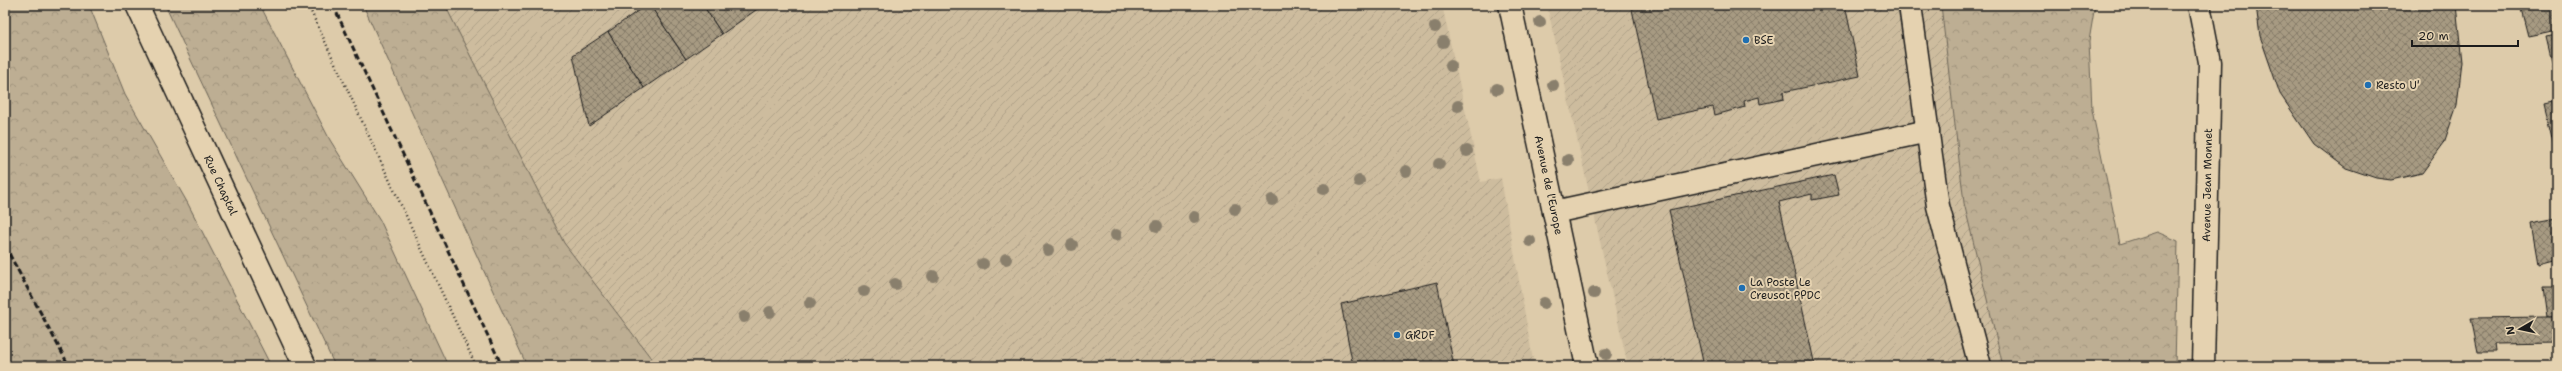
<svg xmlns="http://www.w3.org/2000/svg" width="2562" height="371" viewBox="0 0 2562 371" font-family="'Shantell Sans',sans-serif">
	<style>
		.industrial { fill: url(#industrial-furrows) }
		.forest { fill: url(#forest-crowns); stroke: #6c6558 }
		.building { fill: url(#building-cross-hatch); stroke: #1c1c1c }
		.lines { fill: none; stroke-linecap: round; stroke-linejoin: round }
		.street-casing { stroke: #1c1c1c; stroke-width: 25 }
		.secondary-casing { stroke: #1c1c1c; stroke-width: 25 }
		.path { stroke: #1c1c1c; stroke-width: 2.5; stroke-dasharray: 1 3; stroke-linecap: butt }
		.street { stroke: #e5d2b0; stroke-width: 22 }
		.secondary { stroke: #e5d2b0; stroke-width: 22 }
		.rail { stroke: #1c1c1c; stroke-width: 3; stroke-dasharray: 6 3; stroke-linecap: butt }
		.tree { fill: #897f6c }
		.poi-dot { fill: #1f6fb2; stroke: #e5d2b0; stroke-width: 1.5 }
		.labels { text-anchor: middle; stroke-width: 4; stroke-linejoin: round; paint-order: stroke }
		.poi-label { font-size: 11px; fill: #1c1c1c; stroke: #e5d2b0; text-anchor: start }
		.street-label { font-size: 11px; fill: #1c1c1c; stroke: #e5d2b0 }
	</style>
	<defs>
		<pattern id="industrial-furrows" width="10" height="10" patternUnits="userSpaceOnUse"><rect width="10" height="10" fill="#cdbc9e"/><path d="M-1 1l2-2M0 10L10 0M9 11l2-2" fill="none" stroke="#afa188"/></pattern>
		<pattern id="forest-crowns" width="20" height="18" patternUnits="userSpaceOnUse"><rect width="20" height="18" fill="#bdae93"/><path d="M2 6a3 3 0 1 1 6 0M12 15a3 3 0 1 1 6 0" fill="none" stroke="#a2957e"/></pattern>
		<pattern id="building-cross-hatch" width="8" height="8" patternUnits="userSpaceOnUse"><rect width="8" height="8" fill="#a79a82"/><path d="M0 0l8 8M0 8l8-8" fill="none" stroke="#877d6a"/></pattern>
	</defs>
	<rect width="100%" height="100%" fill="#ddcbaa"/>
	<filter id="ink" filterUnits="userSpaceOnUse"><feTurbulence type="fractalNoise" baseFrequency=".025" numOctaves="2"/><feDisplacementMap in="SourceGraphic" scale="8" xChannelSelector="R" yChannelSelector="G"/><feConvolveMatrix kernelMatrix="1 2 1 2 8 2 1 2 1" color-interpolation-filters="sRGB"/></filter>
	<g filter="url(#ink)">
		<g class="industrial">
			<polygon points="445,5 1442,5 1481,182 1501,178 1534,366 658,366 564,243"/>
			<polygon points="1547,5 1941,5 1964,203 2003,366 1628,366"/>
		</g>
		<g class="forest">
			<polygon points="5,5 89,5 125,94 187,202 271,366 5,366"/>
			<polygon points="165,5 260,5 330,140 380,220 448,366 335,366"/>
			<polygon points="363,5 445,5 564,243 657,366 527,366"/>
			<polygon points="1941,5 2095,5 2089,41 2092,110 2120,244 2157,232 2178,241 2175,366 2003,366 1964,203"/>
		</g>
		<g class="building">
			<polygon points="646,5 650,5 686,59 644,88 608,32"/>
			<polygon points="650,5 703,5 722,34 686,59"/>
			<polygon points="703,5 763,5 722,34"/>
			<polygon points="1631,5 1845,5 1860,76 1783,92 1784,99 1760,104 1759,97 1744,101 1745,107 1715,115 1713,107 1656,119"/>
			<polygon points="2256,5 2456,5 2462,62 2457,105 2444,143 2422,173 2391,180 2376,178 2346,168 2314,144 2280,94 2260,36"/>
			<polygon points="2520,5 2557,5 2557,30 2528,36"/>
			<polygon points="608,32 644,88 589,126 573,55"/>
			<polygon points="2557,35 2557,83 2546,37"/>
			<polygon points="2557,101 2557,159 2544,104"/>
			<polygon points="1834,175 1839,195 1812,200 1812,194 1779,202 1815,366 1704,366 1669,210"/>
			<polygon points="2557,218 2557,259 2538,264 2531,223"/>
			<polygon points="1437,282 1454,366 1353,366 1341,304"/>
			<polygon points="2543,288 2557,288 2557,317 2547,317"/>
			<polygon points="2547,317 2557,317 2557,343 2495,344 2496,352 2478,352 2471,318"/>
		</g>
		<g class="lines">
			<defs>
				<g id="street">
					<polyline points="1510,5 1587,366"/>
					<polyline points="1910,5 1938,206 1980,366"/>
					<polyline points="2199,5 2210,62 2203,366"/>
					<polyline points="1554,212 1928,131"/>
				</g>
				<polyline id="secondary" points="137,5 305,366"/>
			</defs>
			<use href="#street" class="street-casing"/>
			<use href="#secondary" class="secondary-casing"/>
			<polyline class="path" points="308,5 476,366"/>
			<use href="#street" class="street"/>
			<use href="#secondary" class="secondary"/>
			<g class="rail">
				<polyline points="333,5 502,366"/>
				<polyline points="5,246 69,366"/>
			</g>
		</g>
		<g class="tree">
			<circle cx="1540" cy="22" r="6"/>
			<circle cx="1435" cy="27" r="6"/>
			<circle cx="1443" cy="42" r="6"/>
			<circle cx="1451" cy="66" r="6"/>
			<circle cx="1553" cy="85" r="6"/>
			<circle cx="1497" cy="89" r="6"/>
			<circle cx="1458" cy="106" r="6"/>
			<circle cx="1467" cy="151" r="6"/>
			<circle cx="1568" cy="160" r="6"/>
			<circle cx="1439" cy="164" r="6"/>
			<circle cx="1406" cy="171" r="6"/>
			<circle cx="1359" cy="181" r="6"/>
			<circle cx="1324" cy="189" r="6"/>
			<circle cx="1272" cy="200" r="6"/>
			<circle cx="1235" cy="209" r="6"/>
			<circle cx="1194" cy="217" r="6"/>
			<circle cx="1157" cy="226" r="6"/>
			<circle cx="1116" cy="235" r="6"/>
			<circle cx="1530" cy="241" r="6"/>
			<circle cx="1072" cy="245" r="6"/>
			<circle cx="1048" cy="250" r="6"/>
			<circle cx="1006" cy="259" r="6"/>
			<circle cx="983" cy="264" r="6"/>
			<circle cx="933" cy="276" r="6"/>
			<circle cx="895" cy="284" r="6"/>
			<circle cx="864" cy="291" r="6"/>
			<circle cx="1594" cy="293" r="6"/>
			<circle cx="810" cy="303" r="6"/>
			<circle cx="1544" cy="303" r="6"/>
			<circle cx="770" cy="312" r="6"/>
			<circle cx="744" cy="317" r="6"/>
			<circle cx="1606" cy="354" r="6"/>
		</g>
	</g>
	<g class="poi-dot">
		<circle cx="1746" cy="40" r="4"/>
		<circle cx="2368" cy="85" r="4"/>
		<circle cx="1742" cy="288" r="4"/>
		<circle cx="1397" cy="335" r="4"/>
	</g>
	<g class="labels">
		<g class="poi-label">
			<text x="1754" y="44">BSE</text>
			<text x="2376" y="89">Resto U'</text>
			<text x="1750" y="286">La Poste Le<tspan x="1750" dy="13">Creusot PPDC</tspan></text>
			<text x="1405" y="339">GRDF</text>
		</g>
		<g class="street-label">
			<text transform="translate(221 185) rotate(65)" y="4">Rue Chaptal</text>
			<text transform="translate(1549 185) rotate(78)" y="4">Avenue de l'Europe</text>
			<text transform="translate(2207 185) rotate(-89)" y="4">Avenue Jean Monnet</text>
		</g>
	</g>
	<rect width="2562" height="371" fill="none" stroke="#e5d2b0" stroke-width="20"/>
	<rect x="10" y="10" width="2542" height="351" fill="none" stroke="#1c1c1c" stroke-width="1.5" filter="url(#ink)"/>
	<g transform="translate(2520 329) rotate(261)" stroke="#e5d2b0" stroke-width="3" paint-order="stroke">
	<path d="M0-3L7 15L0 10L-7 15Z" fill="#1c1c1c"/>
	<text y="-6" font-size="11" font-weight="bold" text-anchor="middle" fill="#1c1c1c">N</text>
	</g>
	<path d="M2412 40v6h106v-6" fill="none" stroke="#1c1c1c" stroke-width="2"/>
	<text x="2418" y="40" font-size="12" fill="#1c1c1c" stroke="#e5d2b0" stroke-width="3" paint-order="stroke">20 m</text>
</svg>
